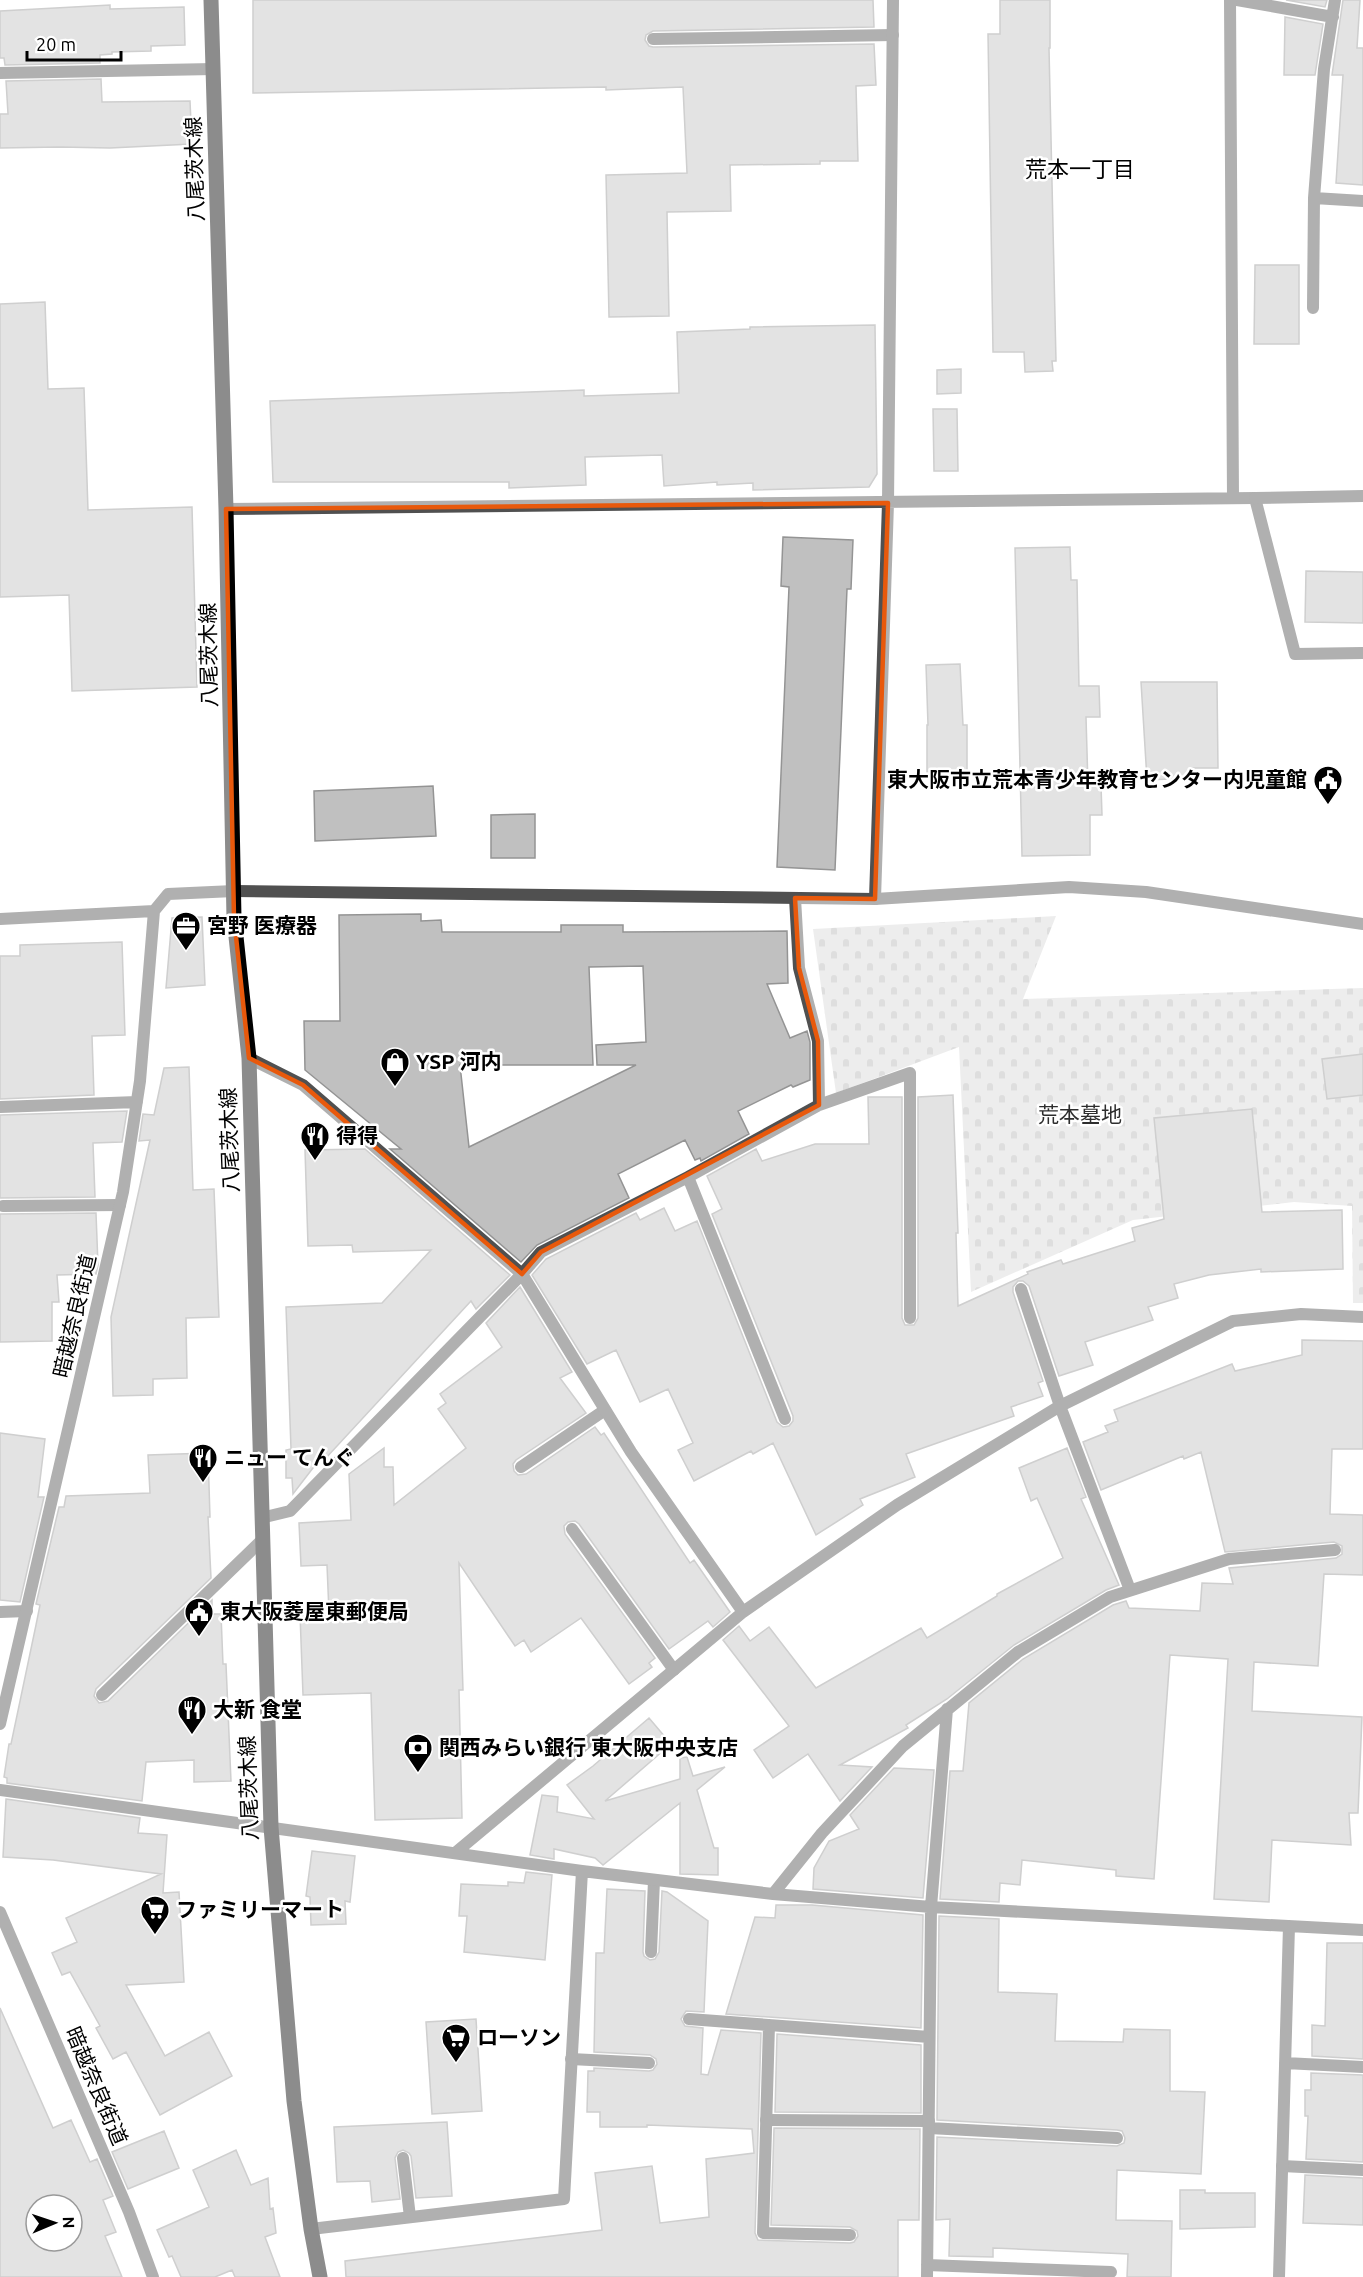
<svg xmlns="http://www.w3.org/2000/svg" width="1363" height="2277" font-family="Ubuntu,'Noto Sans JP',sans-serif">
  <defs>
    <pattern id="cemetery-stones" width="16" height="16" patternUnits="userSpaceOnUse" patternTransform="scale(1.5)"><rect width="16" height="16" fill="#d7d7d7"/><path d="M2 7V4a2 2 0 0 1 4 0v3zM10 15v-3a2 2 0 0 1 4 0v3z" fill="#b7b7b7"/></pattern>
  </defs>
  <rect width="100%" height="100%" fill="#fff"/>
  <path fill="url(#cemetery-stones)" d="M1056,916l-33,83 340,-11v315h-10l-1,-97 -58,-4 -161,18 -162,72 -12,-245 -123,46 -23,-164z"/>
  <path fill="#c0c0c0" stroke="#949494" stroke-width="1.5" fill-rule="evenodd" d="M253,0h620l1,27 -221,4 -7,4 -1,5 4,6 4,1 221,-3 2,41 -20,1 2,75h-38v3l-90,1 1,46 -64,1 2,104 -60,1 -3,-142 81,-2 -4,-86 -77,3v-3l-353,6z
    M1000,0h50v48h-1l7,313h-4l1,10 -28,1 -1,-20h-31l-5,-318h12z
    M1286,0h41l-2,7z
    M1343,0h17l-3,48h6v137l-27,-2 7,-108h-11z
    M110,5v4l74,-2 1,38 -34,1v5l-39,1v2l-12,1v8l-95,2 -1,-7h-4v-47z
    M1285,17l38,7 -8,51h-31z
    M101,79l1,23 88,-1 2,43 -82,4 -50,-1 -60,1v-34h8l-2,-33z
    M1255,265h44v79h-45z
    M45,302l3,87 36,-1 4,122 104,-3 5,180 -125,4 -3,-96 -69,2v-293z
    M875,325l2,149 -8,13 -116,3v-7l-36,2v-3l-53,4 -2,-31 -77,2 1,28 -77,3v-6h-236l-3,-81 314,-11v6l95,-3 -2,-61 73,-3v-2z
    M961,369v24l-24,1v-24z
    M933,409h24l1,62h-24z
    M783,537l70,3 -2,49h-4l-12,281 -58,-3 12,-280 -8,-1z
    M1070,547l1,33h6l2,106h20l1,31h-14l2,68h13l1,30h-12v40l-68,1 -7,-308z
    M1306,571l57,1v51l-58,-1z
    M960,664l3,61h4v47h-40v-47h1l-2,-60z
    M1141,682h76l1,86h-26l1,10 -46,2z
    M433,786l3,50 -121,5 -1,-50z
    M535,814v44h-44v-43z
    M421,914v7l20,-1 1,12h119v-7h62v7l164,-1 1,52 -21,1 23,54 17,-7 3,11v38l-17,7 -2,-2 -53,26 11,23 -48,27 -1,-3 -5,2 -10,-20 -67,34 11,24 -92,47 -16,17 -131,-113h11l-96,-79 -1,-49h36l-1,-106zM643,966l3,76 -50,3 1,20h39l-167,82 -9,-82h133l-4,-98z
    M202,917l3,68 -39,3 6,-70z
    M122,942l3,93 -33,1 2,59 -94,4v-143h20v-11z
    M1363,1054v41l-36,4 -5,-40z
    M189,1067l4,123 21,-1 5,128 -33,1 1,60 -34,1v16l-40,1 -2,-79 39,-177 -11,1 4,-27 11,1 10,-47z
    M953,1095l5,138h-2l2,73 70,-32 -1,-2 34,-12 2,4 72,-23 -3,-13 32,-9 -10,-101 98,-9 10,103 80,-2 1,59 -82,3v-3l-52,6 -35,9 4,14 -30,9 5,13 -68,22 8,23 -34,11 -30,-90 -6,-5h-5l-5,6v5l30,89 -5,2 5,13 -32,11 3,9 -108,38 9,23 -55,22 3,6 -47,30 -43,-92 -20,11 -2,-3 -57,30 -16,-31 15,-7 -25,-54 -28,13 -24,-52 -29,14 -55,-89 14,-16 90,-46 4,7 24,-12 11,23 22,-10 80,201 6,5 6,-1 4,-5v-5l-81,-202 10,-5 -15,-33 49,-27 6,12 53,-17h54l-1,-47h34v221l3,7h9l4,-7v-221z
    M127,1111l-5,31 -29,1 2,54 -95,1v-83z
    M365,1149l145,126 -34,34 -5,-8 -145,157 -3,-3 -30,39 -1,-16h-6v-28l5,-1 -5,-142 96,-4 49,-53 -78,2 -1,-7 -44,1 -3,-96z
    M96,1213l2,52 -2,9 -39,1 2,27h-7v39l-52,1v-128z
    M520,1287l52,85 -12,6 26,35 -70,47 -3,4 1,7 4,4 8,-1 69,-47 6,8 3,-2 86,130 4,-3 36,52 -17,15 -5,-6 -39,28 -90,-125 -4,-3 -7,1 -4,4 1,8 90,124 -6,5 3,4 -23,17 -48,-66 -50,34 -7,-12 -9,6 -56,-83 4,127h-4l3,128 -87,2 -4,-127 -68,2 -3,-81 29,-1 -2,-48 -26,1 -2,-43 52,-3 -2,-46 35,-26v19h9l1,38 72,-57 -28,-39 8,-6 -6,-9 62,-47 -16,-24z
    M1302,1340l61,1v108h-31l-2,65 33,1v60l-39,-1 -6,92 -64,-4 -2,49 110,6 -4,96h-9l2,32 -79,-5 -3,62 -55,-3 14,-240 -58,-4 -16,224 -38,-3v-6l-94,-10 -2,25 -20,-2 -1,19 -59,-3 10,-128h13l6,-68 54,-44 90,-54 13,-4 3,7 71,3 2,-28 31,1 -4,-16 107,-10 6,-4v-8l-8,-4 -109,10 -24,-100 -17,7 -1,-3 -82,34 -18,-48 25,-10 -3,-6 13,-5 -4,-11 118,-46 3,7 67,-16z
    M0,1433l45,6 -7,58h6l-24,105 -20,-2z
    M1067,1448l19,49 -5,2 38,86 -13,5 -92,55 -67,54 -41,26 2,3 -68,37 32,2 -32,34 -32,-47 -35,24 -19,-28 35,-24 -66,-86 16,-14 11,15 19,-14 47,61 105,-60 6,10 70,-42v-2l66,-36 -26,-60 -6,3 -12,-33z
    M208,1453l2,64h-2l3,61 -115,111 -2,7 5,7 9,-2 104,-101v14h9l2,50h3l5,117 -37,1v-22l-48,2 -4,39 -135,-18v-5l-3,-1 5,-33h2l25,-119 4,-20 -4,-1 23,-97h5l2,-11 84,-3 -2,-38z
    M649,1718l22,26 -66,57 75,-22v-21l7,-1 6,19 32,-9 -28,23 17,58h4v27l-38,-1v-71l-77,62 -8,-7 -41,-9v10l-24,-4 12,-60 16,2 -1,15 37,7 -27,-34 26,-19z
    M894,1768l40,2 -11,128 -110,-9 1,-21 15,-27 30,-12 -9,-14z
    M6,1799l134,19 -2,15 29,2 -4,58 16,-1 5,90 -58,3 39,71 44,-24 23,44 -72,39 -34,-63 -13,7 -17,-31 4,-2 -30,-54 -8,3 -10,-22 25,-11 -11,-24 95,-44 -108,-14 -50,-3z
    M312,1851l43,5 -5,46 -5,-1 1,23 -35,1 -1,-28 -4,-1z
    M526,1872l26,3 -7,85 -81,-8 3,-36h-8l2,-32 47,2v-4l16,1z
    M607,1889l38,2 -2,61 1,4 6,4 5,-1 4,-7 3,-61 5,1 41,29 -4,91 -18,-1 -5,8 4,7 18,2 -2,46 7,1 13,-45 40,3 -6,200 3,7 92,3 4,-1 4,-6 -1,-5 -7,-4 -79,-2 3,-97 146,1 -1,91h-21v57h-552l-1,-16 257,-31 -7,-57 57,-7 8,57 49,-6 -3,-58 48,-6 -2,-24 -105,-4v2h-47v-15h-13l1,-41h6v-3l55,3 4,-1 4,-6 -1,-5 -6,-4 -56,-3 2,-99h8z
    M776,1905h36l111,10 -2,113 -195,-14 29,-97 20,1z
    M939,1916l60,3 -1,73 59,2 -2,47 68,1 1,-13 46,1v61l35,1 -4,82 -84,-4 -1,50 56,1 -1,56h-44l1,-23 -135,-6v9l-44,-1 1,-37 -14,1 1,-83 180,9 7,-3 1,-5 -3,-7 -5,-1 -180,-10z
    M1327,1943h36v116l-51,-3v-31l13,1z
    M0,2008l53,120 18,-8 19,42 7,-3 16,37 -10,4 13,32 -11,4 17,41h-122zM36,2205h36v36h-36z
    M476,2019l6,92 -50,3 -6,-92z
    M777,2034l144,11v68l-146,-1z
    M1311,2073l52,2v87l-57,-3 2,-43h-3v-26h6z
    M447,2122l5,74 -36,2 -5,-42 -2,-3 -6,-3 -5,2 -3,6 5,41 -28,3 -2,-21 -33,1 -3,-55z
    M164,2131l15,37 -51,21 -16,-37z
    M236,2150l15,35 17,-7 2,31 3,-1 3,25 -11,4 15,40h-45l-3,-7 -17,7h-34l-9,-21 -3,1 -12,-27 52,-23 -16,-37z
    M1305,2175l58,3v47l-60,-2z
    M1180,2190h25v3h50v34l-75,2z"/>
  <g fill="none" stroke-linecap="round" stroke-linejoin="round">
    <path stroke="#505050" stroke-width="12" d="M1237,0l96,17
      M653,39l240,-4
      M1314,198l49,3
      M1313,308l1,-110 10,-129 11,-69
      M1255,498l40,156 68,-1
      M3,1206l117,-1
      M1021,1289l39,117
      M521,1467l84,-57
      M572,1529l102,141
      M0,1612l27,-1
      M102,1695l160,-155
      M651,1952l3,-72
      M571,2059l78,4
      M766,2120l163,1
      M929,2128l188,10
      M403,2158l7,59
      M1282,2166l81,4"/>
    <path stroke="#505050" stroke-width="12" d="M1230,0l3,498
      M0,73l214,-4
      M226,509l1029,-11
      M875,899l13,-396 5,-503
      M0,919l154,-8 14,-17 66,-3
      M249,1058l54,27 219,189 109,178 112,160
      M819,1105l91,-32v245
      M0,1107l137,-5
      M688,1177l97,242
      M1060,1406l70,184
      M261,1518l29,-7 232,-237 19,-22 147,-75 131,-72 -1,-64 -19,-73 -4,-70
      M0,1724l123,-532 17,-111 14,-170
      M0,1790l582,81 191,23 158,13 432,23
      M455,1853l288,-241 154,-107 163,-99 173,-85 68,-7 62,3
      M773,1894l49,-61 81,-87 115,-94 92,-55 119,-38 106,-9
      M0,1912l129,300 24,65
      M689,2019l240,18
      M769,2025l-6,208 87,2
      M1285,2063l78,4
      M311,2229l253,-30 18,-328
      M927,2265l184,7
      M927,2277l4,-370 16,-198
      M1279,2277l10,-351"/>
    <path stroke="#505050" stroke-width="12" d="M1255,498l108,-2
      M234,891l641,8 194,-12 77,5 217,32"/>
    <path stroke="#000" stroke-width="15" d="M211,0l15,509 8,409 15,140 22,769 23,274 17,128 9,48"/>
  </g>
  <path d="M0 0H1363V2277H0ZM888,503l-13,396 -80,-1 4,70 19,73 1,64 -278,147 -19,22 -219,-189 -54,-27 -15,-140 -8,-409z" fill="#fff" fill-opacity=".55" fill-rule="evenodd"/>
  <path fill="none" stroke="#e8590c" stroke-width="4.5" stroke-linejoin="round" d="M888,503l-13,396 -80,-1 4,70 19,73 1,64 -278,147 -19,22 -219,-189 -54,-27 -15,-140 -8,-409z"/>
  <defs>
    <g id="civic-pin" transform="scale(1.5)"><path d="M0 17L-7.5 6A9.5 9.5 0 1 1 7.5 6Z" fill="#000" stroke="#fff"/><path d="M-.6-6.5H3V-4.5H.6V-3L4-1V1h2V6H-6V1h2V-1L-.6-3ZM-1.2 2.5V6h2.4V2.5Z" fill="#fff"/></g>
    <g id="office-pin" transform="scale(1.5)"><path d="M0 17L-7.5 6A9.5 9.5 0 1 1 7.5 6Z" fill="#000" stroke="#fff"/><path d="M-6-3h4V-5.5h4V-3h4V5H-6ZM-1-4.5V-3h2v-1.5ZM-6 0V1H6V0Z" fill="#fff"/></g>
    <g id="shop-pin" transform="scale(1.5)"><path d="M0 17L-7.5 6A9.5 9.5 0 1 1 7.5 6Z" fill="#000" stroke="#fff"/><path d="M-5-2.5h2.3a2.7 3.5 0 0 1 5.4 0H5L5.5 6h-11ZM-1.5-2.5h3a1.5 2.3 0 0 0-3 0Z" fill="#fff"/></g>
    <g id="restaurant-pin" transform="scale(1.5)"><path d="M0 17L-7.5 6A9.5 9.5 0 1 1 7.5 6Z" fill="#000" stroke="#fff"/><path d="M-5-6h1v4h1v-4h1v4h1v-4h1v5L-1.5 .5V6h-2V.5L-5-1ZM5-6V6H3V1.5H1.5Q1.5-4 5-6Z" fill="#fff"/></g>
    <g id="bank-pin" transform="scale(1.5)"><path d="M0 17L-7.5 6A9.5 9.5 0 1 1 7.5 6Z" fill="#000" stroke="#fff"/><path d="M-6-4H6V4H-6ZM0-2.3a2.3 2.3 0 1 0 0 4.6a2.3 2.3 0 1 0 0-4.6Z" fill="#fff"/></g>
    <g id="supermarket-pin" transform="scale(1.5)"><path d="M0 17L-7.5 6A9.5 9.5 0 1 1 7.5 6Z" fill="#000" stroke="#fff"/><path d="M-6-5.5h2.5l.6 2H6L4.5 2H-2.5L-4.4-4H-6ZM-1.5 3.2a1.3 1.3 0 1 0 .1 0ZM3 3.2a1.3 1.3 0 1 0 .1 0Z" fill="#fff"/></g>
  </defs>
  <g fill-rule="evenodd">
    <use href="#civic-pin" x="1328" y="780"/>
    <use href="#office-pin" x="186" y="926"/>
    <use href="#shop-pin" x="395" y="1062"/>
    <use href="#restaurant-pin" x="315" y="1136"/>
    <use href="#restaurant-pin" x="203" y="1458"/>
    <use href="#civic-pin" x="199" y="1612"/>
    <use href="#restaurant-pin" x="192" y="1710"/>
    <use href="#bank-pin" x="418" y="1748"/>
    <use href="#supermarket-pin" x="155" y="1910"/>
    <use href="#supermarket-pin" x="456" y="2038"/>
  </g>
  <g text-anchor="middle" stroke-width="5" stroke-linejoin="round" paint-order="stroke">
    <g font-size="21" fill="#000" stroke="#fff">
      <text transform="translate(195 169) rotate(-92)" y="7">八尾茨木線</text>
      <text transform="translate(209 655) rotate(-91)" y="7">八尾茨木線</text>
      <text transform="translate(230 1140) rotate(-92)" y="7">八尾茨木線</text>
      <text transform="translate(75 1316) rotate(-77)" y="7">暗越奈良街道</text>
      <text transform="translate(249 1788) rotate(-92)" y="7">八尾茨木線</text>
      <text transform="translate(96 2086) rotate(67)" y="7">暗越奈良街道</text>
    </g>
    <g font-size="21" font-weight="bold" fill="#000" stroke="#fff" text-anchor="start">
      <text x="1307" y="787" text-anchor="end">東大阪市立荒本青少年教育センター内児童館</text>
      <text x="207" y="933">宮野 医療器</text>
      <text x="416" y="1069">YSP 河内</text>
      <text x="336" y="1143">得得</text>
      <text x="224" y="1465">ニュー てんぐ</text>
      <text x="220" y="1619">東大阪菱屋東郵便局</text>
      <text x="213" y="1717">大新 食堂</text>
      <text x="439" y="1755">関西みらい銀行 東大阪中央支店</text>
      <text x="176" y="1917">ファミリーマート</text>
      <text x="477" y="2045">ローソン</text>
    </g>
    <g font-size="21" fill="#2e2e2e" stroke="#fff">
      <text x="1080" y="1122">荒本墓地</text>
    </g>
    <g font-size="22" fill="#000" stroke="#fff">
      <text x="1080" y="177">荒本一丁目</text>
    </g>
  </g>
  <g transform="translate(54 2223) rotate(88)"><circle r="28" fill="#ffffff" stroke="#999999" stroke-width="1.5"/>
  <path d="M0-4.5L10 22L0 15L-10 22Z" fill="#000000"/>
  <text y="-9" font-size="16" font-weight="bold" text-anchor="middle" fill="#000000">N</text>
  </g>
  <path d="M27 51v9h94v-9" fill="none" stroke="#000000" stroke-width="3"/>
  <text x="36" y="51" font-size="18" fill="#000000" stroke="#ffffff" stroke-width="4.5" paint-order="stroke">20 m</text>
</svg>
